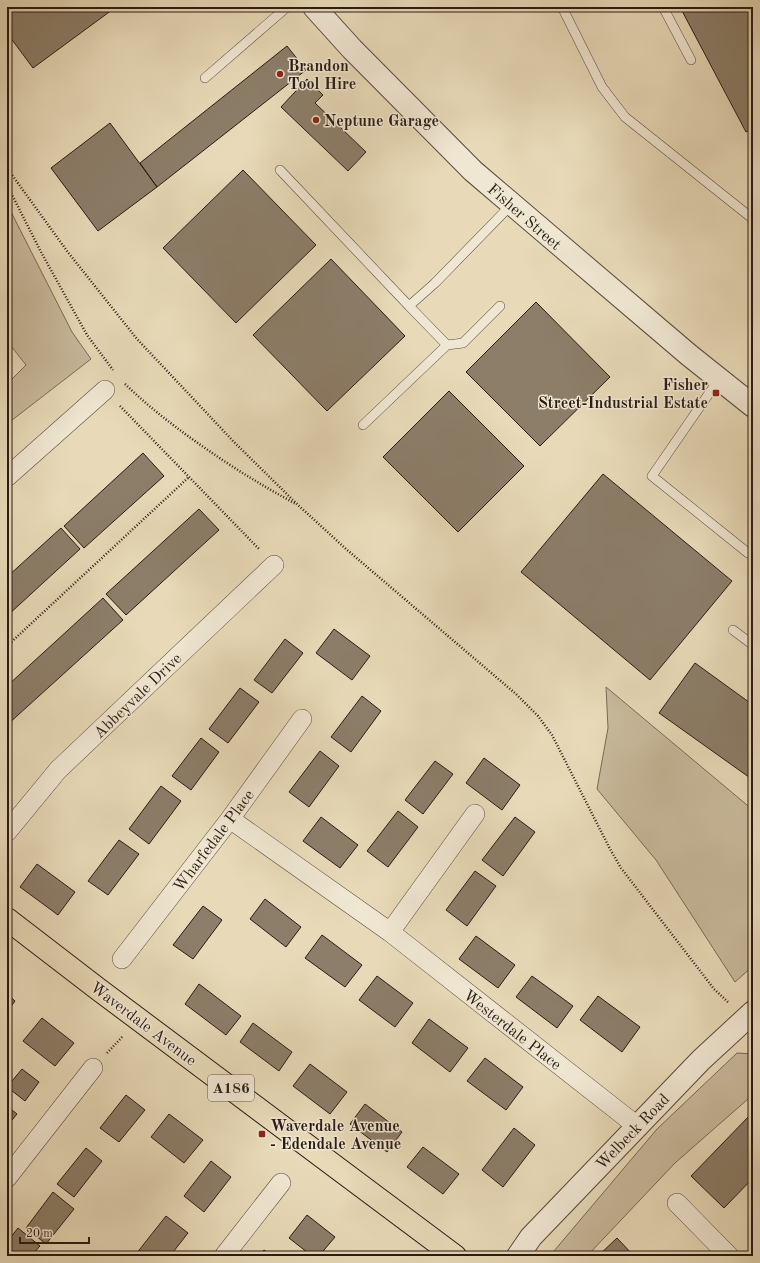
<svg xmlns="http://www.w3.org/2000/svg" width="760" height="1263" font-family="'Old Standard TT',serif">
  <rect width="100%" height="100%" fill="#e8dab9"/>
  <filter id="stains"><feTurbulence type="fractalNoise" baseFrequency=".005" numOctaves="4"/><feColorMatrix values="0 0 0 0 .2 0 0 0 0 .09 0 0 0 0 .02 0 0 0 .5 -.17"/></filter>
  <radialGradient id="worn" r=".72"><stop offset=".6" stop-color="#630" stop-opacity="0"/><stop offset="1" stop-color="#630" stop-opacity=".3"/></radialGradient>
  <path fill="#c8ba9d" stroke="#786a58" d="M7,204l65,128 19,27 -84,65v-40l19,-19 -19,-24z
    M606,687l147,123v156l-18,16 -79,-122 -59,-71 11,-61z
    M737,1053l16,1v42l-5,3 -73,64 -88,93h-30l-3,-5 103,-122z"/>
  <path fill="#8c7e69" stroke="#291b13" d="M7,7h109l-83,61 -26,-35z
    M680,7h73v121l-7,4z
    M287,46l19,24 -149,117 -17,-24z
    M307,79l16,16 -8,8 51,49 -18,19 -67,-64z
    M110,123l47,64 -59,44 -47,-63z
    M243,170l73,75 -80,78 -73,-75z
    M331,259l74,77 -78,75 -74,-76z
    M536,302l74,75 -70,69 -74,-74z
    M449,391l75,75 -66,66 -75,-75z
    M143,453l21,23 -80,72 -20,-22z
    M603,474l129,107 -82,99 -129,-108z
    M199,509l20,21 -93,85 -20,-21z
    M61,528l19,21 -73,67v-39z
    M103,598l20,22 -116,105v-39z
    M334,629l36,27 -18,24 -36,-27z
    M285,639l18,14 -31,40 -18,-13z
    M695,663l58,42v75l-94,-67z
    M240,688l19,14 -31,41 -19,-14z
    M362,696l19,15 -30,41 -20,-15z
    M201,738l18,14 -28,38 -19,-14z
    M320,751l19,15 -30,41 -20,-15z
    M484,758l36,27 -18,25 -36,-27z
    M435,761l18,13 -30,40 -18,-14z
    M161,786l20,15 -32,43 -20,-15z
    M398,811l20,16 -30,40 -21,-16z
    M321,817l37,28 -18,23 -37,-27z
    M515,817l20,15 -32,44 -21,-16z
    M119,840l20,14 -31,41 -20,-14z
    M37,864l38,28 -17,23 -38,-28z
    M475,871l21,15 -29,40 -21,-16z
    M265,899l36,28 -15,20 -36,-28z
    M203,906l19,14 -29,39 -20,-14z
    M322,935l40,30 -17,22 -40,-29z
    M476,936l39,29 -17,23 -39,-29z
    M377,976l36,27 -18,24 -36,-27z
    M532,976l41,30 -16,22 -41,-31z
    M199,984l42,32 -15,19 -41,-31z
    M7,994l8,7 -8,11z
    M598,996l42,31 -18,25 -42,-32z
    M42,1018l32,25 -19,23 -32,-25z
    M429,1019l39,29 -18,24 -38,-29z
    M253,1023l39,29 -13,19 -39,-29z
    M485,1058l38,29 -17,23 -39,-29z
    M310,1064l37,28 -17,22 -37,-28z
    M22,1069l17,13 -14,19 -18,-14z
    M126,1095l19,15 -26,32 -19,-14z
    M365,1104l37,28 -15,20 -37,-28z
    M7,1106l10,8 -10,12z
    M753,1112v66l-29,30 -33,-32z
    M169,1114l34,26 -19,23 -33,-26z
    M514,1128l21,17 -32,42 -21,-17z
    M423,1147l36,27 -16,20 -36,-27z
    M86,1148l16,13 -28,36 -17,-13z
    M211,1161l20,16 -27,35 -20,-16z
    M53,1192l21,17 -28,35 -20,-16z
    M307,1215l28,22 -16,19h-7l-23,-18z
    M166,1216l22,17 -18,23h-31l-3,-2z
    M18,1228l22,18 -9,10h-24v-14z
    M617,1238l17,18h-36z
    M264,1250l8,6h-13z"/>
  <g fill="none" stroke-linecap="round" stroke-linejoin="round">
    <g stroke="#594b3c" stroke-width="10">
      <path id="service" d="M562,7l40,80 23,30 128,102
        M663,7l28,53
        M205,78l82,-71
        M280,170l129,136
        M500,306l-37,37 -16,2 -38,-39 26,-23 77,-79
        M719,379l-67,97 96,77
        M363,425l84,-80
        M733,630l20,15"/>
    </g>
    <g stroke="#594b3c" stroke-width="20">
      <path id="minor" d="M7,477l98,-87
        M230,819l160,113 247,194
        M7,832l51,-62 216,-205
        M390,932l85,-118
        M122,959l108,-140 72,-100
        M7,1178l86,-110
        M677,1203l52,53
        M224,1256l57,-73"/>
    </g>
    <g stroke="#594b3c" stroke-width="24">
      <path id="tertiary" d="M314,7l38,42 121,122 216,184 64,51
        M518,1256l13,-19 170,-177 52,-48"/>
    </g>
    <g stroke="#291b13" stroke-width="24">
      <path id="primary" d="M7,919l91,70 357,267"/>
    </g>
    <path stroke="#291b13" stroke-width="2.5" stroke-dasharray="1 2" stroke-linecap="butt" d="M7,168l60,83 70,88 97,103 64,63 48,44 170,145 22,22 14,19 58,114 11,19 93,121 15,14
      M7,185l34,67 46,83 26,35
      M125,384c31,30 66,55 102,79 23,15 45,28 69,41
      M120,406l140,144
      M7,646l182,-169
      M107,1053l16,-17"/>
    <use href="#service" stroke="#f0e7d2" stroke-width="9"/>
    <use href="#minor" stroke="#f0e7d2" stroke-width="19"/>
    <use href="#tertiary" stroke="#f0e7d2" stroke-width="22"/>
    <use href="#primary" stroke="#e8dab9" stroke-width="22"/>
  </g>
  <g fill="#8f2418" stroke="#f0e7d2" stroke-width="1.5">
    <circle cx="280" cy="74" r="4"/>
    <circle cx="316" cy="120" r="4"/>
    <rect x="712" y="389" width="8" height="8" rx="2"/>
    <rect x="258" y="1130" width="8" height="8" rx="2"/>
  </g>
  <g text-anchor="middle" stroke-width="3" stroke-linejoin="round" paint-order="stroke">
    <rect fill="#f0e7d2" stroke="#65584c" stroke-width="1" x="208" y="1075" width="46" height="26" rx="3"/>
    <g font-size="15" font-weight="bold" fill="#291b13">
      <text x="231" y="1093">A186</text>
    </g>
    <g font-size="16" font-weight="bold" fill="#291b13" stroke="#f0e7d2" text-anchor="start">
      <text x="288" y="71">Brandon<tspan x="288" dy="18">Tool Hire</tspan></text>
      <text x="324" y="126">Neptune Garage</text>
      <text x="708" y="390" text-anchor="end">Fisher<tspan x="708" dy="18">Street-Industrial Estate</tspan></text>
      <text x="270" y="1131">Waverdale Avenue<tspan x="270" dy="18">- Edendale Avenue</tspan></text>
    </g>
    <g font-size="16" fill="#291b13" stroke="#f0e7d2">
      <text transform="translate(525 216) rotate(41)" y="6">Fisher Street</text>
      <text transform="translate(137 695) rotate(-44)" y="6">Abbeyvale Drive</text>
      <text transform="translate(213 840) rotate(-53)" y="6">Wharfedale Place</text>
      <text transform="translate(144 1023) rotate(37)" y="6">Waverdale Avenue</text>
      <text transform="translate(513 1029) rotate(38)" y="6">Westerdale Place</text>
      <text transform="translate(632 1131) rotate(-46)" y="6">Welbeck Road</text>
    </g>
  </g>
  <rect width="760" height="1263" fill="none" stroke="#e8dab9" stroke-width="24"/>
  <rect x="8" y="8" width="744" height="1247" fill="none" stroke="#291b13" stroke-width="2"/>
  <rect x="12" y="12" width="736" height="1239" fill="none" stroke="#291b13"/>
  <path d="M20 1237v6h69v-6" fill="none" stroke="#291b13" stroke-width="2"/>
  <text x="26" y="1237" font-size="12" fill="#291b13" stroke="#f0e7d2" stroke-width="3" paint-order="stroke">20 m</text>
  <rect width="100%" height="100%" filter="url(#stains)"/>
  <rect width="100%" height="100%" fill="url(#worn)"/>
</svg>
